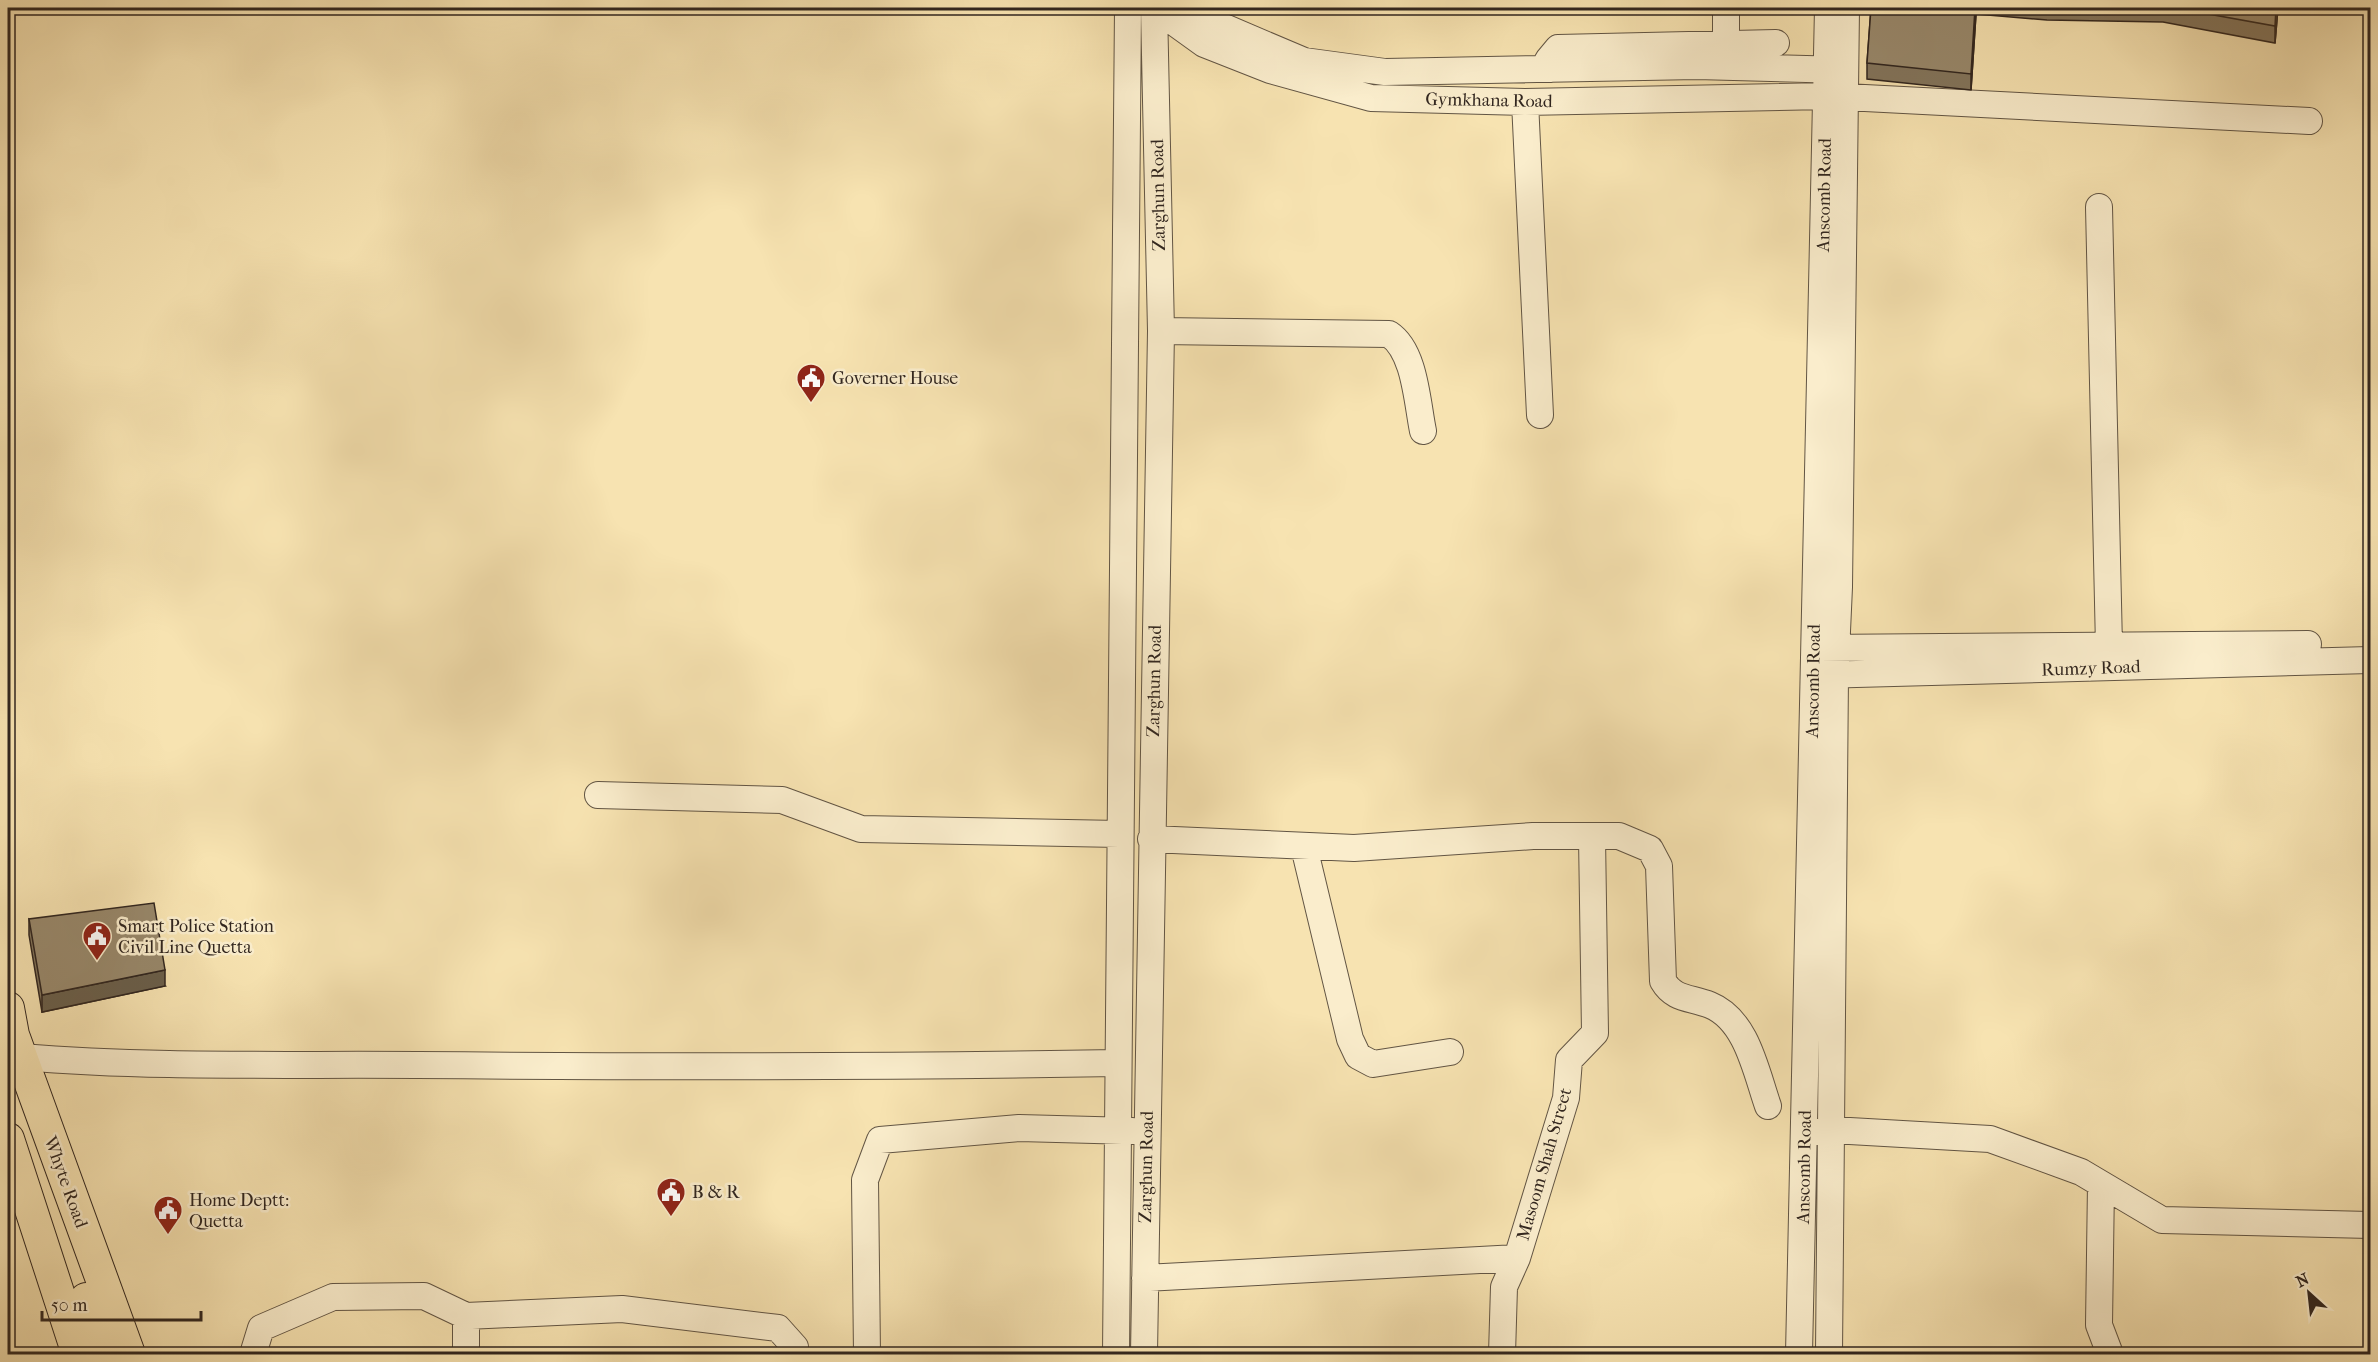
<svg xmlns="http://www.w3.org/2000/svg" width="2378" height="1362" font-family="'IM FELL French Canon',serif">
  <rect width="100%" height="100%" fill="#f7e3b1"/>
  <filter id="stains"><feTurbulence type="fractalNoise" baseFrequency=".00333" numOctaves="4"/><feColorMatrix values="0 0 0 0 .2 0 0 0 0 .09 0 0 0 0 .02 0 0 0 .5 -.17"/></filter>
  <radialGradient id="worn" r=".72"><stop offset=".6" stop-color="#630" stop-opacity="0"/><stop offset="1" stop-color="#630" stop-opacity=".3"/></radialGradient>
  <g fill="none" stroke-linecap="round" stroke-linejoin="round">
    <g stroke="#625544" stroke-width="28">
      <path id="minor" d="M1154,8l50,36 66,26 101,28 154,4 301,-6 483,25
        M1191,8l12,10 101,43 81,11 312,-6 147,4
        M1726,8v35
        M1550,69l-2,-9 10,-12 218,-5
        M1525,102l15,313
        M2099,207l10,439
        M1161,331l228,3c26,17 28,68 34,97
        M1820,648l488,-4
        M1819,675l551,-15
        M598,795l184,5 79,29 258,5
        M1151,839l203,9 179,-12h86l31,13 9,17 4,115c11,19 27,16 47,24 37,15 46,67 58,101
        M1304,847l46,192 8,17 15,8 77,-12
        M21,1057c131,11 264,7 396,8 233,2 467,2 700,-2
        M1817,1132l15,-2 158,9 91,33 81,48 208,5
        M2101,1184l-2,141 11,29
        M1145,1278l372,-20
        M253,1354l8,-26 72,-31 91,-1 42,20 156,-7 156,19 17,19v7
        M466,1354v-38
        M867,1354l-2,-174 15,-40 139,-12 113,3
        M1116,1354l12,-1346
        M1144,1354l17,-1023 -7,-323
        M1502,1354l2,-67 13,-29 49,-160 3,-38 26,-27 -3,-196
        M1799,1354l29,-1346
        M1829,1354l6,-679 4,-88 7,-579"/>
    </g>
    <g stroke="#31261f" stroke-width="34">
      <path id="major" d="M8,1008l5,27 116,319
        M8,1139l70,215
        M86,1299l19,55"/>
    </g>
    <use href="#minor" stroke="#faedcc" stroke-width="26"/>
    <use href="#major" stroke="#f7e3b1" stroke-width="32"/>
  </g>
  <path fill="#83755c" stroke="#31261f" stroke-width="1.5" d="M1871,8h407l-3,35 -112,-21 -116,-2 -71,-6 -5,76 -104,-11v-16z
    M29,919l136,67 -123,26 -13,-77z"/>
  <path fill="#6a5f4b" stroke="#31261f" stroke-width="1.5" d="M1975,8l1,6 -5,76v-16z
    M2276,8h2l-3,35v-17z
    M165,970v16l-123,26v-17z"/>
  <path fill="#98886b" stroke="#31261f" stroke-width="1.5" d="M1871,8h104l-4,66 -104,-11z
    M2175,8h101l-1,18z
    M154,903l11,67 -123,25 -13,-76z"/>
  <defs>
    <g id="civic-pin" transform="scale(1.5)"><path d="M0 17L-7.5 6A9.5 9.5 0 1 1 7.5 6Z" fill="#8f2418" stroke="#faedcc"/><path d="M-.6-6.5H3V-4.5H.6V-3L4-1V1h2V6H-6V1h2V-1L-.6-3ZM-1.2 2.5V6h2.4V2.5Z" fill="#fff"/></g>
  </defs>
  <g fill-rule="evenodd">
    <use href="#civic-pin" x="811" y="378"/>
    <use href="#civic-pin" x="97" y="936"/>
    <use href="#civic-pin" x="671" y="1192"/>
    <use href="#civic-pin" x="168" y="1210"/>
  </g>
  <g text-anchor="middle" stroke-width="5" stroke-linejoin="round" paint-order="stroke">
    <g font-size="18" fill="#31261f" stroke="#faedcc">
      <text transform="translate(1489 100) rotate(1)" y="6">Gymkhana Road</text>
      <text transform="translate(1158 195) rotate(-91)" y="6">Zarghun Road</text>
      <text transform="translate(1824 195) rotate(-89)" y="6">Anscomb Road</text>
      <text transform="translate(2091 668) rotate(-2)" y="6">Rumzy Road</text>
      <text transform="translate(1154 681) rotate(-89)" y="6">Zarghun Road</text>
      <text transform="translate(1813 681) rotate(-89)" y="6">Anscomb Road</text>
      <text transform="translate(1544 1164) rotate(-74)" y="6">Masoom Shah Street</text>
      <text transform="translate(1146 1167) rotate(-89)" y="6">Zarghun Road</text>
      <text transform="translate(1804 1167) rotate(-89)" y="6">Anscomb Road</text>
      <text transform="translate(66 1182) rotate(70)" y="6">Whyte Road</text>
    </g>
    <g font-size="18" fill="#31261f" stroke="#faedcc" text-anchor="start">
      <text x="832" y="384">Governer House</text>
      <text x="118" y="932">Smart Police Station<tspan x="118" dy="21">Civil Line Quetta</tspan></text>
      <text x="692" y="1198">B &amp; R</text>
      <text x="189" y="1206">Home Deptt:<tspan x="189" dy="21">Quetta</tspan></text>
    </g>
  </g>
  <rect width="2378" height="1362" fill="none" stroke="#f7e3b1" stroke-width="30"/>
  <rect x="9" y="9" width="2360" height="1344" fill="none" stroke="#31261f" stroke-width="3"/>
  <rect x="15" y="15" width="2348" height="1332" fill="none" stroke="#31261f" stroke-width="1.5"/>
  <g transform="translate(2309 1293) rotate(333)" stroke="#faedcc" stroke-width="4.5" paint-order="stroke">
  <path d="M0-4.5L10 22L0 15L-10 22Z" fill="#31261f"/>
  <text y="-9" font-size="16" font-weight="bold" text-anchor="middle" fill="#31261f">N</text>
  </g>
  <path d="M42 1311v9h159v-9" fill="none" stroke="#31261f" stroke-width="3"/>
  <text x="51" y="1311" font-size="18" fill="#31261f" stroke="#faedcc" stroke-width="4.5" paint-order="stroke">50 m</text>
  <rect width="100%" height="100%" filter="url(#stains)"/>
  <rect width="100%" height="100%" fill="url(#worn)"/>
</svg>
